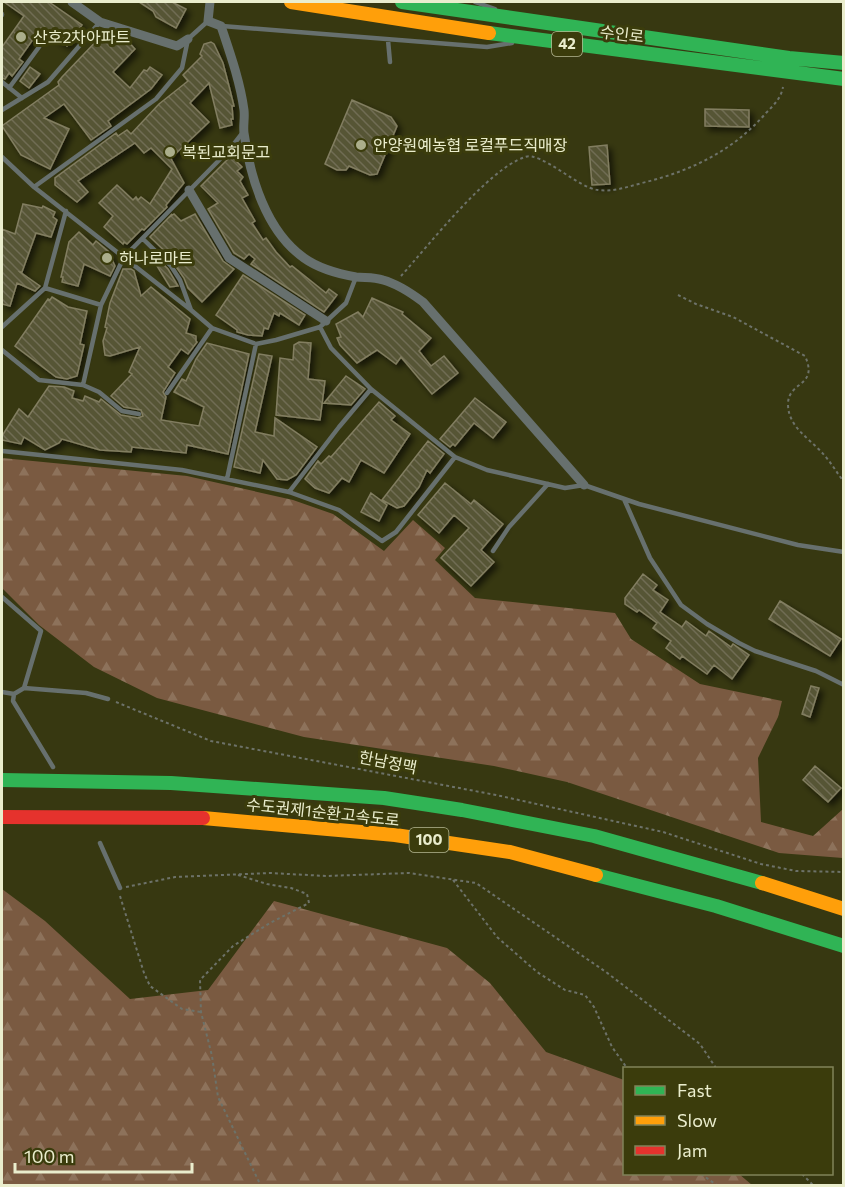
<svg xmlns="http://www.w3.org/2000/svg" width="845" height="1187" font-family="Commissioner,'Noto Sans KR',sans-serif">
  <defs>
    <pattern id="forest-firs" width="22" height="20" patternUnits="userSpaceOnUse" patternTransform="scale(1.5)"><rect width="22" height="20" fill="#7a5a41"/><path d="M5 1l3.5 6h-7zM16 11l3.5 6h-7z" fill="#8d725b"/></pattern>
    <pattern id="building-back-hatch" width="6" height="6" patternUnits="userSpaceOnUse" patternTransform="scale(1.5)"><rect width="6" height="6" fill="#575436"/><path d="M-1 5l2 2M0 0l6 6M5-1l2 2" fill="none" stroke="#6f6d52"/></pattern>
    <filter id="shadow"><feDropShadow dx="4" dy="4" stdDeviation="3" flood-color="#0009"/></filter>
  </defs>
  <rect width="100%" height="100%" fill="#373811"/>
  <path fill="url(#forest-firs)" d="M2,458l185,18 106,24 40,14 51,37 29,-31 32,28 -10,12 40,38 140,15 16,26 69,45 82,17 -4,16 -20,41 3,64 52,14 30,-27v49l-64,-5 -212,-71 -73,-16 -190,-29 -147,-39 -63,-31 -55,-42 -37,-37z
    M2,889l43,32 85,78 78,-9 66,-89 173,47 43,35 56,69 78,28v94h115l13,11h-750z"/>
  <path fill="url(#building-back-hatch)" stroke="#827e61" stroke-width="1.5" filter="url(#shadow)" d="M4,2h45l33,23 -15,21 -26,-18 -22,31 4,3 -11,14 -3,-3 -4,6 -3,-1v-31l22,-31z
    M139,2h33l14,7 -10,19 -20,-11 -3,-6z
    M104,33l6,6 5,-5 8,2 12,13 -22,23 17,16 14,-18 3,1 3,-4 12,8 -11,14 -43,32 3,5 -20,14 -27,-36 -20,14 25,11 -19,40 -29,-14 -19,-29 57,-41 -1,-3 4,-5z
    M211,42l3,2 9,19 6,23 5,20h-2l1,13h-2l1,6 -12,3 -11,-45 -19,20 19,19 -37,35 -4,-4 16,30 -18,22 1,2 -23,23 -2,-1 -15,15 -3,-2 -1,2 -19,-17 9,-11 -14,-13 18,-18 16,15 3,-3 2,3 3,-3 9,7 22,-35 -21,-21 -7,5 -9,-10 -57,38 10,11 -11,10 -22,-17v-7l61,-45 2,3 9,-6 4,4 28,-30 29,-23 -5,-6 19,-19 -2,-2 4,-10z
    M30,67l10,7 -11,14 -9,-7z
    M352,100l39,17 6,9 -20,48 -7,1 -21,-9 -3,4h-9l-12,-6z
    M705,109l44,1v17l-44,-1z
    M607,145l3,39 -18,1 -3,-38z
    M231,156l11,11 -5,4 6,6 -3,4 8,14 -6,3 13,23 -3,2 11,17 3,-2 10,14 14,15 2,-1 34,27 3,-4 8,6 -13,17 -73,-48 4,-5 -6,-5 -5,5 -10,-6 -26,-44 10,-6 -17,-17z
    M23,204l19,4 1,-2 12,6 -2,5 4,3 -6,17 -15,-4 -14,39h-2l20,14 -5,5 -18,-8 -7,23 -8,-2v-75l13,5z
    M172,214l-1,2 3,-2 7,7 14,-7 28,47 11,8 -32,33 -14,-14 -4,-10 -14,-20 1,-1 -21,-20z
    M79,232l14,13 3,-4 12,10 7,15 -5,10 -26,-12 -6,22 -16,-4 1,-5h-2l8,-35z
    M162,263l6,6 10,17 -8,1 -13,-21z
    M123,269h8l3,2 7,25 10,-9 39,32 -4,14 10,3v5l1,1 -9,12 -7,-5 -13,18 7,6 -12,19 3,5 -5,23 38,6 5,-19 -30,-15 8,-13 4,2 10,-22 11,-16 42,11 -21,100 -41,-9 -1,8 -54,-6 -1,5 -31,-2 -38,-11 -3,4 -14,7 -21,-13 -3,7 -19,-4v-4l17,-27 9,8 21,-31 15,1 10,4 -2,7 11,3 2,-5 14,6 2,-3 20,16 17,3 5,-2 -2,-6 -17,-3 -13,-11 21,-22 -3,-2 11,-25 -30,9 -5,-1 -2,-14 4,-13 -2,-1 5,-24z
    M243,275l62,40 -6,10 -19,-12 -1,3 -5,-3 -6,16 -4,-1 -2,8 -14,-1 -11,-3v-2l-21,-15z
    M52,297l16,10 19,4 -7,33 4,1 -7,31 -10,3 -11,-2 -41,-31 33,-47 2,1z
    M372,298l31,14 -1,2 29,24 -12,13 12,15 13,-10 14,17 -26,21 -31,-37 -5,7 -19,-14 -20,13 -17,-18 -3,-7 4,-1 -5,-13 22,-12 5,5z
    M299,342l12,1 -3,36 17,2 -5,39 -44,-5 4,-57 13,2 1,-15z
    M259,354l13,2 -17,76 19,4 1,-18 42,29 -21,28 -9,5 -10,-1 -14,-19 -3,13 -26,-6z
    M346,376l19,13 -14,16 -27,-2z
    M475,398l31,24 -13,16 -19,-15 -19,23 -2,-2 -3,3 -10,-8z
    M379,402l16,14 -4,4 19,14 -26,39 -23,-13 -12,22 -7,-4 -13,15 -14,-5 -10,-9 13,-18 3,3 8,-8 2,1z
    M428,441l16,13 -14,19 -3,-3 -8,17 -15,19 -7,2 -15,-8z
    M445,483l26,21 3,-4 29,24 -22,26 13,12 -23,24 -30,-28 28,-30 -15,-13 -15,18 -21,-18z
    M371,493l16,12 -8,16 -18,-9z
    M643,574l14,11 -4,5 15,10 -8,12 22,15 4,-6 20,15 3,-5 22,16 2,-3 16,11 -17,24 -18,-14 -7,9 -25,-18 -2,3 -14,-11 5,-7 -18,-13 4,-5 -18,-13 -2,2 -12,-8v-6z
    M780,601l61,38 -11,17 -61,-37z
    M811,686l8,2 -9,29 -8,-3z
    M815,766l26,22 -13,14 -25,-22z"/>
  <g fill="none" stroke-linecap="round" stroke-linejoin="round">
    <path stroke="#6d7269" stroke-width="2" stroke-dasharray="3 3" stroke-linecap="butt" d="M401,276c28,-31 87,-107 124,-119 16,-6 53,31 73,33 15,2 29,-3 44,-7 49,-12 91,-32 124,-70 8,-8 15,-15 17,-26
      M678,295l18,9 37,13 72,39c14,31 -17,25 -17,48 0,24 23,35 37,52 7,8 12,17 19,26
      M116,702l95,39 285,54 167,37 98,32 35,7 48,1
      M238,875l29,9 24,4 16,6 2,9 -39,20 -37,23 -33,34 1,32 11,44 6,41 43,89
      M453,880l44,57 40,35 28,18 20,5 9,12 18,40 15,21
      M126,887l49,-10 95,-4 56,3 83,-3 67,10 130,89 94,72 16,24
      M120,896l24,77 6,13 32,23 19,3
      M701,1174l17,12
      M802,1174l12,12"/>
    <path stroke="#67706e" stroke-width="4.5" d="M475,2l20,7
      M2,15v-1
      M222,26l265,21 25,-4
      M388,40l2,22
      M2,82l20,16
      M9,88l30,-41
      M2,110l46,-28 52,-60
      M2,157l32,30 157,123
      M34,187l122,-88 26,-31 6,-29 20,-18
      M143,239l28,27 9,14 11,30 21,18 44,16 20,-4 44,-13 26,-24 10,-26
      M45,288l56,17
      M2,327l43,-39 21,-77
      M320,327l11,21 40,41 84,68 32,13 78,18 19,-3 55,19 159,41 46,7
      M2,350l37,30 44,5 18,-80 23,-48 106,-108 14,-18
      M83,385l16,7 23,19 17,3
      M167,393l45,-65
      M2,451l180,19 107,22 50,18 43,31 14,-9 59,-75
      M227,479l29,-135
      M289,492l50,-65 32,-38
      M624,499l26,59 31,47 26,19 32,19 16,8 61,20 28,14
      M493,551l16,-24 39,-43
      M2,597l39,34 -17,57
      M2,692l12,2
      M53,767l-40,-66 1,-7 10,-6 62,5 22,6
      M100,843l20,45"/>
    <path stroke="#67706e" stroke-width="9" d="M72,2l28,20 77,24 11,-7
      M210,2l-2,19 13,5c9,27 19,55 23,84 1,8 -1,15 0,23 6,44 22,98 60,125 14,10 35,16 52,19 9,1 18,0 27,3 15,4 28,13 40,22l161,183
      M189,190l40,68 97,63"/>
    <path stroke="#30b455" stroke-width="14" d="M402,2l387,56 55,5
      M489,33l355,46
      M2,780l169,3 213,15 78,12 132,26 168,47
      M596,875l120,31 128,40"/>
    <path stroke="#ff9f0a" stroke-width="14" d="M291,2l198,31
      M203,818l192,17 115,17 86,23
      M762,883l82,26"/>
    <path stroke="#e5322d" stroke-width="14" d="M2,817l201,1"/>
  </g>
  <g fill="#abae8b" stroke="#3b3c0c" stroke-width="2">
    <circle cx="21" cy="37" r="6"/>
    <circle cx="361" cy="145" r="6"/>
    <circle cx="170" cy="152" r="6"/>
    <circle cx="107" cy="258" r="6"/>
  </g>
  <g text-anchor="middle" stroke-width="6" stroke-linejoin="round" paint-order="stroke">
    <g fill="#3b3c0c" stroke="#b6b893" stroke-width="1.5">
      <rect x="552" y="32" width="30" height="24" rx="4.5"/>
      <rect x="409.5" y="828" width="39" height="24" rx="4.5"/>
    </g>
    <g font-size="15" font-weight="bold" fill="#eaedcd">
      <text x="567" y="49">42</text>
      <text x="429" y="845">100</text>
    </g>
    <g font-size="16" fill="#eaedcd" stroke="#3b3c0c">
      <text transform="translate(622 34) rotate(7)" y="6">수인로</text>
      <text transform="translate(388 762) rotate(11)" y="6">한남정맥</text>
      <text transform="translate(323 812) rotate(6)" y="6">수도권제1순환고속도로</text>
    </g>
    <g font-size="16" fill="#eaedcd" stroke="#3b3c0c" text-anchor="start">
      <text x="33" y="43">산호2차아파트</text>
      <text x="373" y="151">안양원예농협 로컬푸드직매장</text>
      <text x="182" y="158">복된교회문고</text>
      <text x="119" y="264">하나로마트</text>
    </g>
  </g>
  <rect width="845" height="1187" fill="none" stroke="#eaedcd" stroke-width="6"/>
  <rect x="623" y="1067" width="210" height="108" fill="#3b3c0c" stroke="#818359" stroke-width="1.5"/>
  <rect x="635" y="1086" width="30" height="9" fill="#30b455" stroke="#818359" stroke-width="1.5"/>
  <text x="677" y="1097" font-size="18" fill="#eaedcd">Fast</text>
  <rect x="635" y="1116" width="30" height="9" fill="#ff9f0a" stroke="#818359" stroke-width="1.5"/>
  <text x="677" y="1127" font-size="18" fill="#eaedcd">Slow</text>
  <rect x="635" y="1146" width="30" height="9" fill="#e5322d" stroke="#818359" stroke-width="1.5"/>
  <text x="677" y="1157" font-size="18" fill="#eaedcd">Jam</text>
  <path d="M15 1163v9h177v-9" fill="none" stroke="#eaedcd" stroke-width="3"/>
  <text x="24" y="1163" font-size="18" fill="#eaedcd" stroke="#3b3c0c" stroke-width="4.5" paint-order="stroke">100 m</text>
</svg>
